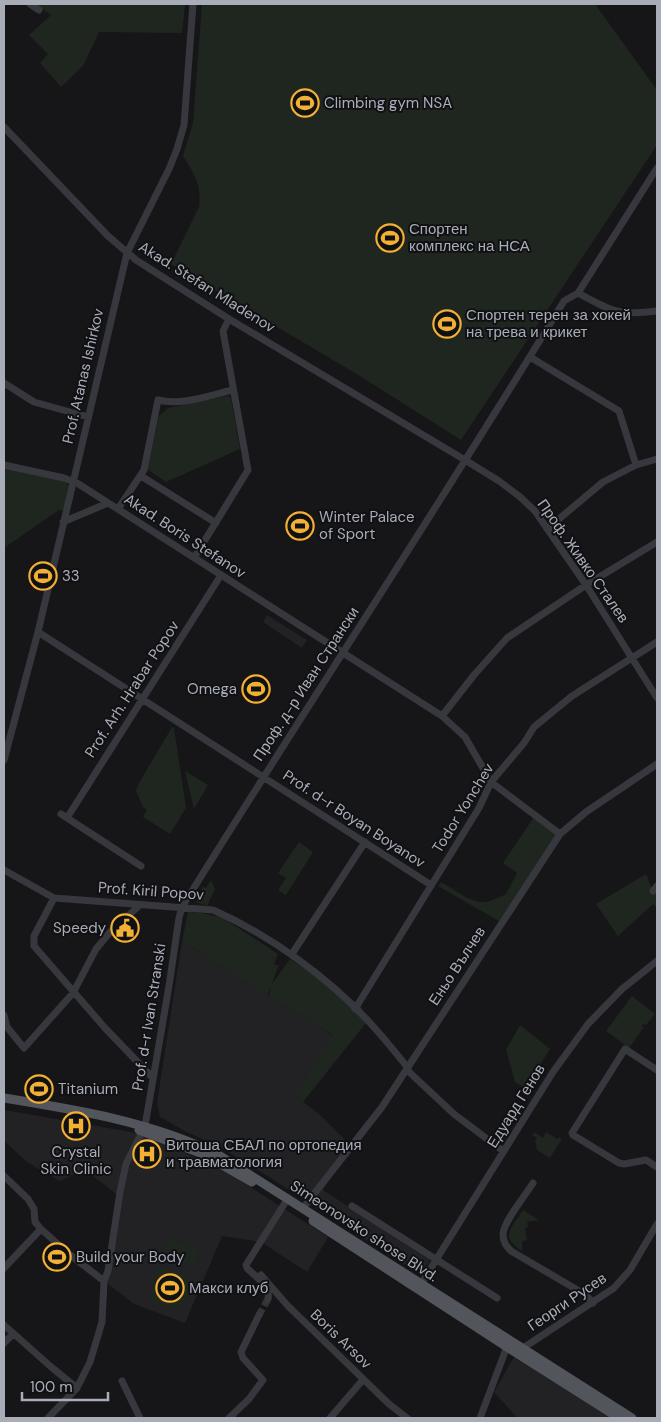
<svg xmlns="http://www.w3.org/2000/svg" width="661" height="1422" font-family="'DM Sans',sans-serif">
  <rect width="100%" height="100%" fill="#161618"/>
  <path fill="#222225" d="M267,615l40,25 -5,8 -39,-26z
    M182,941l152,95 -40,59 24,18 33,33 -14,18 -14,26 107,70 -9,15 -172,-111 -30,-17 -34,-16 -25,-14 -3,-14z
    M4,1110l127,22 32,10 70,34 95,61 -21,35 -46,-30 -39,-6 -37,87 -51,-19 -30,-23 15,-85 -35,-27 -24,12 -33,-19 -23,-21z
    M514,1357l64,40 33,21h-94l-23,-26z"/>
  <path fill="#1e261f" d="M35,4h150l-3,29 -83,-1 -16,34 -22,21 -21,-24 8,-9 -19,-19 22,-20z
    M202,4h393l62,86v55l-196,295 -101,-64 -189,-112 28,-57c3,-22 -5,-33 -16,-51l10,-33z
    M228,396l3,2 9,51 -74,33 -19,-13 12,-53 9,-8z
    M4,468l60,13 3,2 4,7 -5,21 -7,-1 -55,38z
    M172,727l2,1 12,80 -16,26 -27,-17 4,-7 -4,-3 -7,-16 3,-8z
    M185,771l23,14 -14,24z
    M534,817l22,17 -57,87 -61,-35 3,-4 26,16 12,4h9l18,-8 11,-21 -14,-10z
    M299,842l14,10 -27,43 -8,-5 8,-12 -8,-5z
    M646,874l7,17 4,-2v19l-4,-4 -35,32 -22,-32z
    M211,880l4,9 -8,17 -11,-4 7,-15 3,1z
    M188,912l15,1 20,5 55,36 -4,10 5,2 -2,3 -5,15 18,-25 72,48 4,16 -63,79 -9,-7 39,-60 -64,-39 2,-9 -4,8 -85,-54z
    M632,996l23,18 -9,11 -3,-1 -1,2 2,1 -15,21 -23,-17z
    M520,1025l30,24 -25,39 -10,-6 -9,-32z
    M534,1132l9,6 3,-6 12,7 1,-2 3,2 -12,19 -13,-8 -2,-9 2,-3 -5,-3z
    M523,1210l16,10 -12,2 1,5 -3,1 2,12 -5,1v10c-23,-15 -11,-22 1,-41z
    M168,1239l31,10 -5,17 -31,-10z
    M160,1267l31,10 -10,33 -32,-10z"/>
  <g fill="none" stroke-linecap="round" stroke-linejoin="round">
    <path stroke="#333438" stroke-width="7" stroke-dasharray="7 3.5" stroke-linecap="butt" d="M259,1315l9,-16"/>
    <path stroke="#37383d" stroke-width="7" d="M30,4l9,6
      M4,127l104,109 28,24 93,59 236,141 34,21 20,15 16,15 51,74 71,113
      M578,293c33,18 41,23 79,18
      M530,357l89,54 17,54
      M4,383l30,19 54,15
      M4,465l60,13 13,5 365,233 23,21 26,45 69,52
      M141,476l75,47
      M118,509l26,-39 14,-70c24,6 52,-5 75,-10
      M63,522l45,-19
      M547,529l56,-47 33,-17 21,-6
      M194,558l54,-88 -25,-139 6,-12
      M38,632l393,253
      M442,716l32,-41 33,-37 79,-53 71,-43
      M4,760l34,-128 89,-379 42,-84 8,-20 7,-24 9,-121
      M61,814l80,52
      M67,818l154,-243
      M4,870l50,28 159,12c57,25 116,68 158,114 13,14 25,29 37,44
      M653,891l4,-5
      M54,898l-20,38v10l71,82 48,50
      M292,954l73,-112
      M355,1009l124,-201 12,-26 33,-39 10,-16 38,-31 85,-54
      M4,1015l3,12 17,21 49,-55 23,-44 15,-18 29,-26
      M407,1070l47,44 49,37
      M657,1070l-32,-21 -53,84 1,2 46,28 5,1 22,-4 11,7
      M4,1176l24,23 6,10 1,13 6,7 28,25 35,27
      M533,1183c-8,13 -29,38 -30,51 0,8 3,12 8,17l75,44 7,8
      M352,1206l145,92
      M303,1208l79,-101 178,-273 26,-22 71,-48
      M4,1268l37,-39
      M261,1275l27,31 101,98 18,14
      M421,1284l132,-212 35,-48 34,-35 35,-28
      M268,1299c3,-12 -13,-23 -21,-31l-1,-3 42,-67
      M4,1325l46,41 27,22
      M4,1343l9,-9
      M520,1350l94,-62 16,-18 27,-46
      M122,1381l18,37
      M48,1418l29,-30 13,-26 12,-40 2,-41 4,-10 12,-79 6,-28 19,-38 24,-140 10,-68 3,-11c126,-203 258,-402 382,-606l14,-8 79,-125
      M229,1418l20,-19 14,-19 -20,-22 -2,-6 18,-37
      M330,1418l31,-36
      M480,1418l28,-74"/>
    <path stroke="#53555c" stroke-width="9" d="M4,1098c73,12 145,23 213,56l415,264
      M139,1130l64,24 49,28
      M313,1221l194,126 112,71"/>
  </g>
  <defs>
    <g id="stadium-ring" transform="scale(1.4375)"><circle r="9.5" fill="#111113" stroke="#f2b134" stroke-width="1.5"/><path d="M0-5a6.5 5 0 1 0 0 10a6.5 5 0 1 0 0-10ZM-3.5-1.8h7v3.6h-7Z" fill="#f2b134"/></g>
    <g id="civic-ring" transform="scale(1.4375)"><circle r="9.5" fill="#111113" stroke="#f2b134" stroke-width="1.5"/><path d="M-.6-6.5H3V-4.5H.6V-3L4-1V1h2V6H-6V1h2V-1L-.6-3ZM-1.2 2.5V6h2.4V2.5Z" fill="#f2b134"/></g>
    <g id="hospital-ring" transform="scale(1.4375)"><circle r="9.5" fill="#111113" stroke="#f2b134" stroke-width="1.5"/><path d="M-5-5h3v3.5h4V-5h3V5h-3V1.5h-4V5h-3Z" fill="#f2b134"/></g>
  </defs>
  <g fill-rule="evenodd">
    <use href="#stadium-ring" x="305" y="103"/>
    <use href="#stadium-ring" x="390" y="238"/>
    <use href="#stadium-ring" x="447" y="324"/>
    <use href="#stadium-ring" x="300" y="526"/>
    <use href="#stadium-ring" x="43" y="576"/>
    <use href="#stadium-ring" x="256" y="689"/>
    <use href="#civic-ring" x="125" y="928"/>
    <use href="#stadium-ring" x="39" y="1089"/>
    <use href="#hospital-ring" x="76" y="1126"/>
    <use href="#hospital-ring" x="147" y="1154"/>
    <use href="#stadium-ring" x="57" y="1257"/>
    <use href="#stadium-ring" x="170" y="1288"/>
  </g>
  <g text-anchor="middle" stroke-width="4" stroke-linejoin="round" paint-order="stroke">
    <g font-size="15" fill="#a8adb8" stroke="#111113" text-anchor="start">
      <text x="324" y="108">Climbing gym NSA</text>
      <text x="409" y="234">Спортен<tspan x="409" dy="17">комплекс на НСА</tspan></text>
      <text x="466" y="320">Спортен терен за хокей<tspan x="466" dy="17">на трева и крикет</tspan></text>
      <text x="319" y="522">Winter Palace<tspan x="319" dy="17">of Sport</tspan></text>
      <text x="62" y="581">33</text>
      <text x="237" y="694" text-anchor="end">Omega</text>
      <text x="106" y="933" text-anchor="end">Speedy</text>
      <text x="58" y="1094">Titanium</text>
      <text x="166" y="1150">Витоша СБАЛ по ортопедия<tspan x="166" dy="17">и травматология</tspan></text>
      <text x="76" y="1157" text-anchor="middle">Crystal<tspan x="76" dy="17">Skin Clinic</tspan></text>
      <text x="76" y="1262">Build your Body</text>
      <text x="189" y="1293">Макси клуб</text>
    </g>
    <g font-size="15" fill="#a8adb8" stroke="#111113">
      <text transform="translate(207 287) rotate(32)" y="5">Akad. Stefan Mladenov</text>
      <text transform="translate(83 376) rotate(-77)" y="5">Prof. Atanas Ishirkov</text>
      <text transform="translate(185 536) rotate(33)" y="5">Akad. Boris Stefanov</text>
      <text transform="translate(583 561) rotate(55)" y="5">Проф. Живко Сталев</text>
      <text transform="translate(306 684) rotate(-57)" y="5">Проф. д-р Иван Странски</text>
      <text transform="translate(132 689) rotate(-57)" y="5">Prof. Arh. Hrabar Popov</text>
      <text transform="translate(463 808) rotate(-58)" y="5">Todor Yonchev</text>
      <text transform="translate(354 819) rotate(33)" y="5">Prof. d-r Boyan Boyanov</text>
      <text transform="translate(151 891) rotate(4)" y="5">Prof. Kiril Popov</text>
      <text transform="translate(457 966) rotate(-57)" y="5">Еньо Вълчев</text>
      <text transform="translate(149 1017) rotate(-81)" y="5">Prof. d-r Ivan Stranski</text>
      <text transform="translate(516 1106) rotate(-58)" y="5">Едуард Генов</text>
      <text transform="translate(364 1231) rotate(33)" y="5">Simeonovsko shose Blvd.</text>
      <text transform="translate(567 1302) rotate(-34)" y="5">Георги Русев</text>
      <text transform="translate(341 1339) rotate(44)" y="5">Boris Arsov</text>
    </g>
  </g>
  <rect width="661" height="1422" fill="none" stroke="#a8adb8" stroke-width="10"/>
  <path d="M22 1392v8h86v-8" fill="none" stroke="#a8adb8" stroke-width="2.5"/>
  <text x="30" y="1392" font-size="15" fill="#a8adb8" stroke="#111113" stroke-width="4" paint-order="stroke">100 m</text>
</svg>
